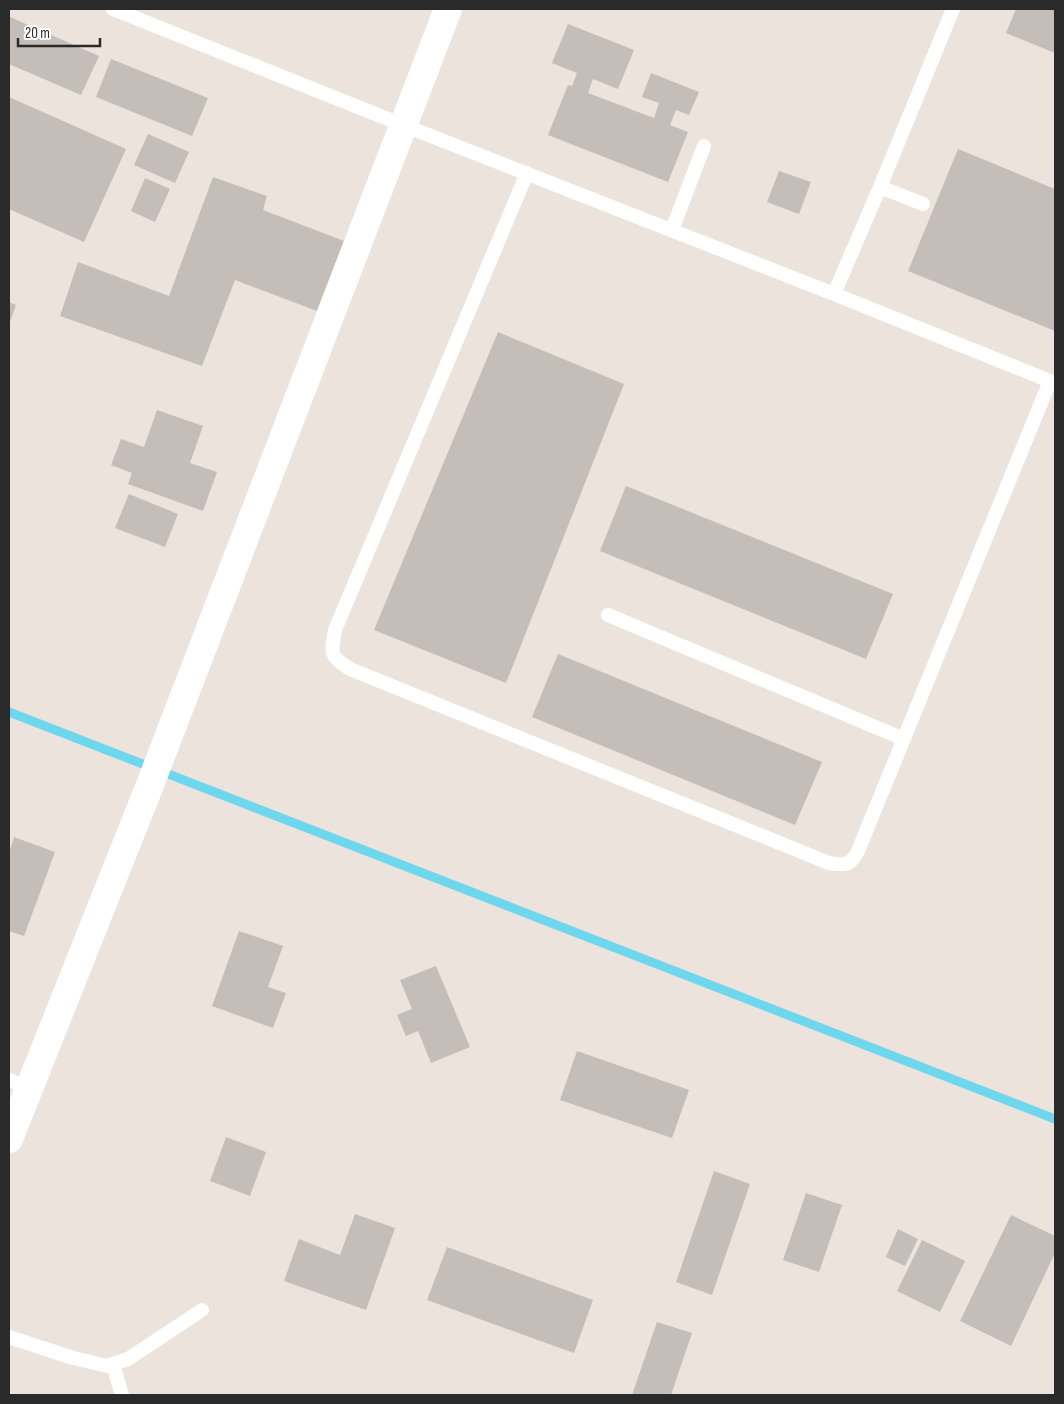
<svg xmlns="http://www.w3.org/2000/svg" width="1064" height="1404" font-family="'Sofia Sans Condensed',sans-serif">
  <rect width="100%" height="100%" fill="#ece3dc"/>
  <g fill="none" stroke-linecap="round" stroke-linejoin="round">
    <path stroke="#6fd7ed" stroke-width="9" d="M9,712l1046,407"/>
  </g>
  <path fill="#c4bdb8" d="M1016,9h39v44l-49,-20z
    M10,17l89,39 -18,39 -72,-31v-43z
    M568,24l66,26 -16,39 -25,-10 -5,14 66,25 5,-15 -17,-6 9,-24 48,19 -10,23 -13,-5 -6,15 18,7 -20,50 -120,-47 20,-50 4,1 5,-13 -25,-10z
    M111,59l97,39 -16,38 -96,-39z
    M9,97l117,52 -42,93 -75,-33z
    M148,134l41,18 -14,31 -41,-18z
    M958,149l97,40v142l-147,-60z
    M779,171l32,11 -12,32 -32,-12z
    M213,177l54,19 -4,14 81,31 -27,70 -82,-31 -33,86 -142,-50 18,-54 91,34z
    M145,178l25,11 -15,33 -24,-11z
    M9,302l7,3 -7,20z
    M498,332l126,52 -118,299 -132,-53z
    M157,410l46,16 -13,37 27,9 -14,39 -75,-27 4,-11 -21,-8 10,-26 23,8z
    M626,486l267,108 -27,65 -266,-108z
    M129,494l49,20 -13,33 -50,-19z
    M558,654l264,108 -27,63 -263,-108z
    M14,837l41,15 -31,84 -15,-5v-78z
    M239,931l44,15 -15,41 18,6 -13,35 -61,-22z
    M436,966l34,81 -39,16 -13,-32 -12,5 -9,-21 15,-6 -12,-29z
    M577,1051l112,39 -17,48 -112,-38z
    M226,1137l40,15 -16,44 -40,-15z
    M714,1171l36,13 -38,111 -36,-13z
    M806,1193l36,12 -23,67 -36,-12z
    M355,1214l40,14 -29,82 -82,-29 15,-42 41,16z
    M1011,1215l44,21v17l-44,93 -51,-25z
    M898,1229l20,10 -13,27 -19,-9z
    M922,1240l43,21 -25,51 -43,-21z
    M447,1247l146,53 -19,53 -147,-53z
    M657,1322l35,11 -21,62h-39z"/>
  <g fill="none" stroke-linecap="round" stroke-linejoin="round">
    <path stroke="#fff" stroke-width="14" d="M113,9l290,116 431,169 221,89
      M527,173l-192,457c-4,23 -6,26 15,39l479,194c16,3 22,2 29,-12l192,-470
      M880,187l43,17
      M672,230l32,-84
      M834,294l46,-107 73,-178
      M608,615l296,124
      M9,1080l20,8
      M9,1337l61,20 37,9 21,-7 74,-49
      M113,1365l9,30"/>
    <path stroke="#fff" stroke-width="28" d="M9,1139l139,-349 300,-781"/>
  </g>
  <rect width="1064" height="1404" fill="none" stroke="#2a2a2a" stroke-width="20"/>
  <path d="M18 38v8h82v-8" fill="none" stroke="#2a2a2a" stroke-width="2.5"/>
  <text x="25" y="38" font-size="15" fill="#2a2a2a" stroke="#ffffff" stroke-width="4" paint-order="stroke">20 m</text>
</svg>
